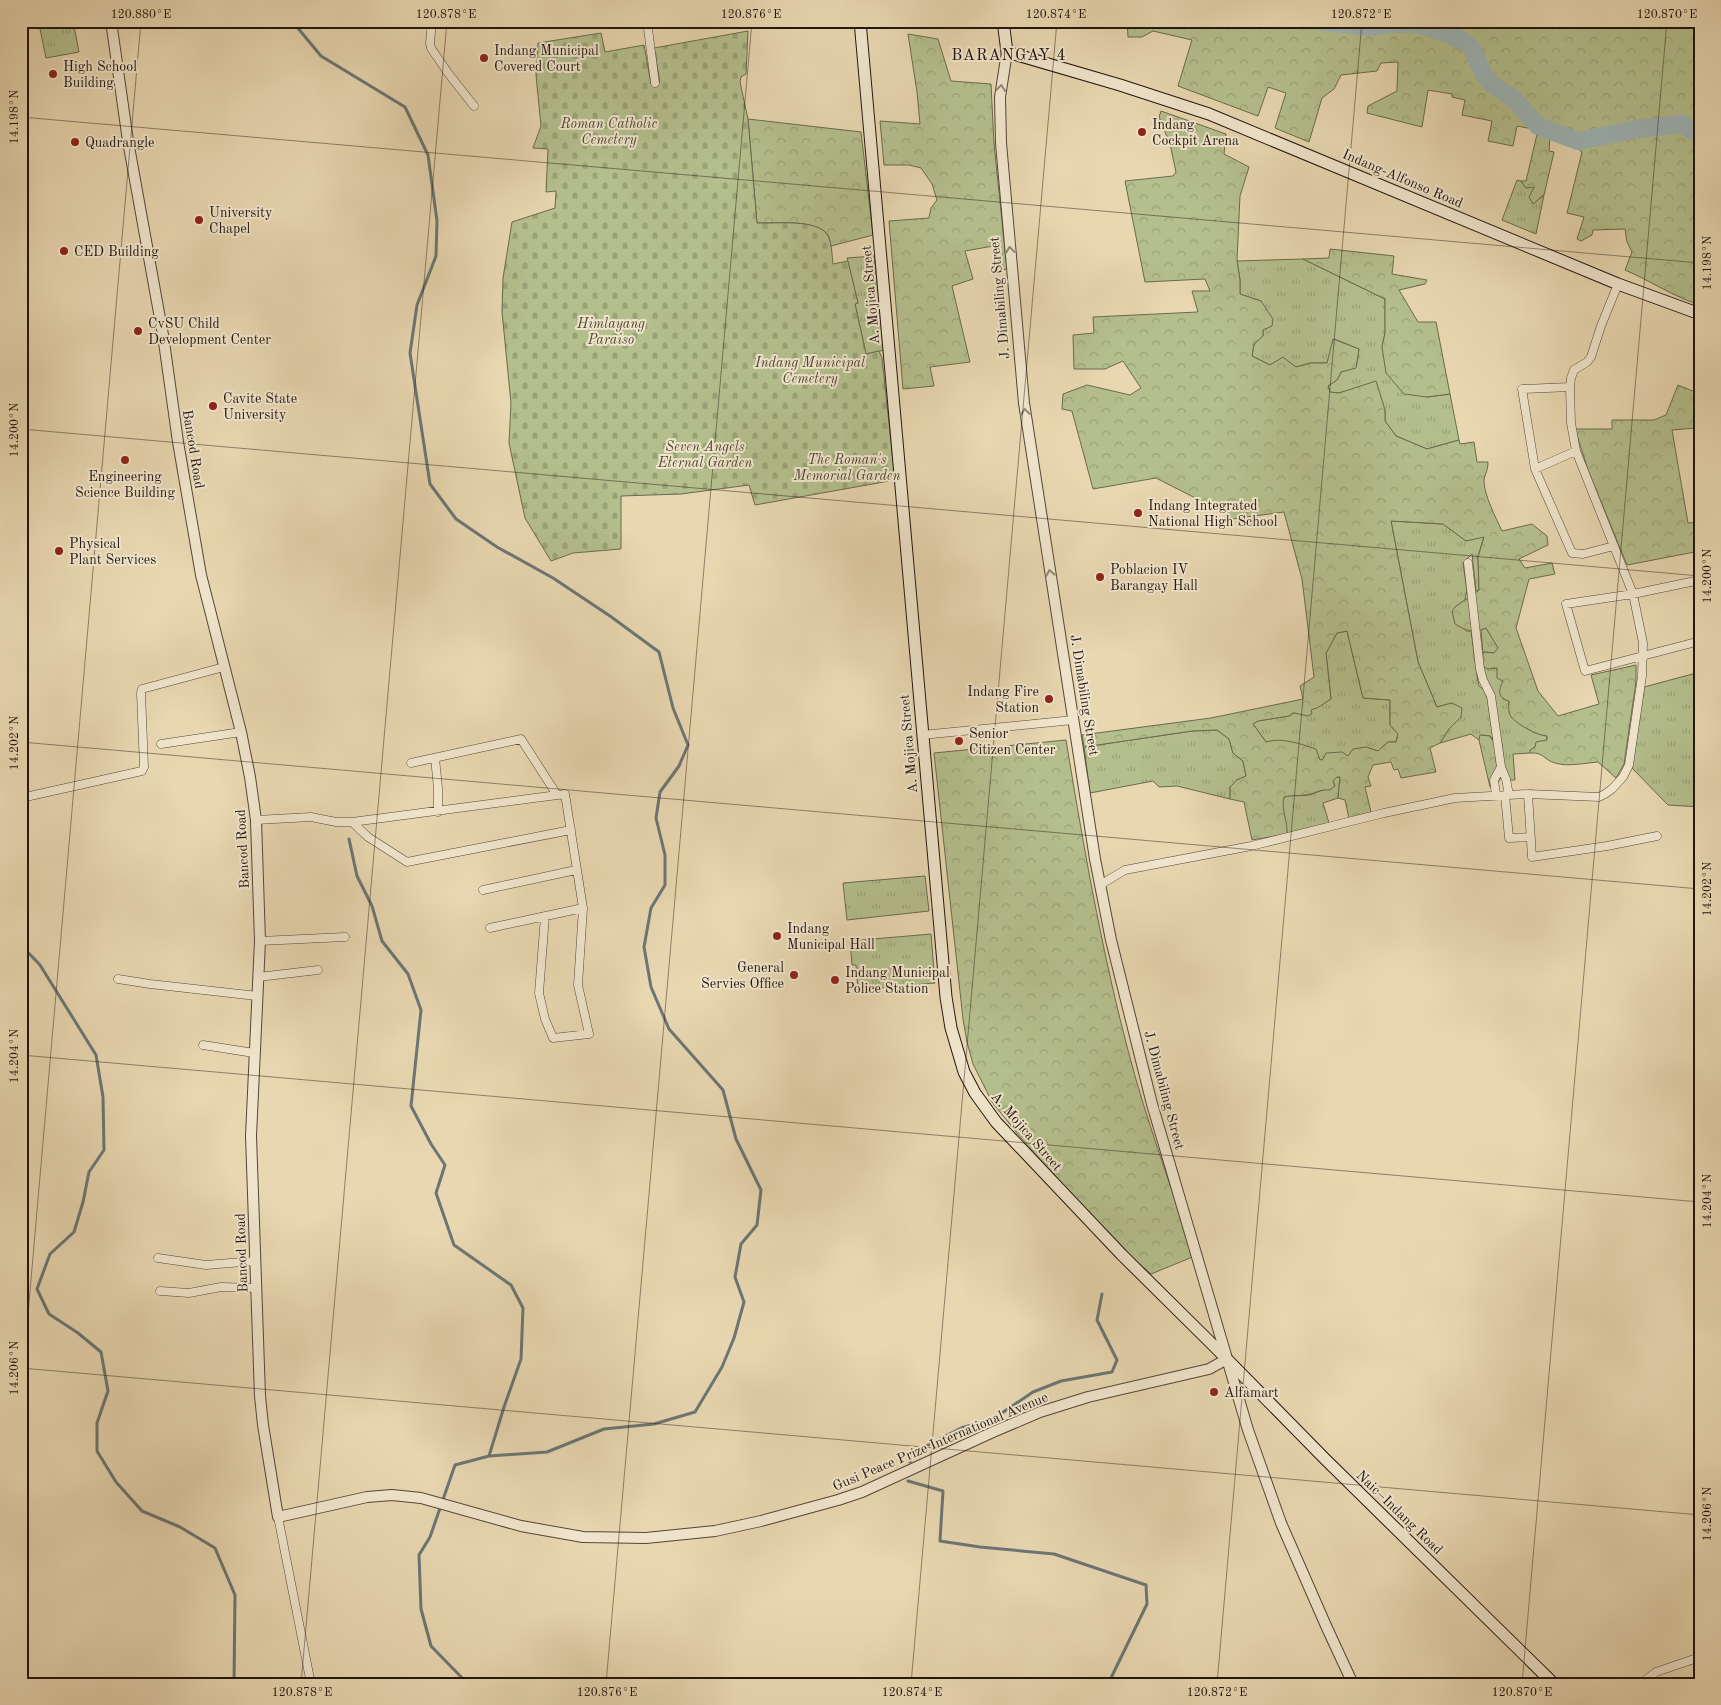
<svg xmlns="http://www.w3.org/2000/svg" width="1721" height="1705" font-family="'Old Standard TT',serif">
  <defs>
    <pattern id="grass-tufts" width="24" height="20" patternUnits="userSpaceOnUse" patternTransform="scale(1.25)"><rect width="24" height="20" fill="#b4bf8d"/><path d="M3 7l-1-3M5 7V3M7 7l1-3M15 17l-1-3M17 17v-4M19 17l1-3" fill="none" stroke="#9aa378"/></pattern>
    <pattern id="forest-crowns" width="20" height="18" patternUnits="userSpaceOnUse" patternTransform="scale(1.25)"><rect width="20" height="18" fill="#b4bf8d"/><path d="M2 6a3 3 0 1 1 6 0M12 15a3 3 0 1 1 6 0" fill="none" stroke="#9aa378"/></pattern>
    <pattern id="cemetery-stones" width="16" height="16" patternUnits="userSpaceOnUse" patternTransform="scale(1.25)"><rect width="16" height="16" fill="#b4bf8d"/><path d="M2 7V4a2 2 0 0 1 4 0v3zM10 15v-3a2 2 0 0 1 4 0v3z" fill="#9aa378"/></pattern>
  </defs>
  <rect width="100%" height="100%" fill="#e8d7b1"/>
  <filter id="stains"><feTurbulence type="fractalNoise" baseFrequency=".004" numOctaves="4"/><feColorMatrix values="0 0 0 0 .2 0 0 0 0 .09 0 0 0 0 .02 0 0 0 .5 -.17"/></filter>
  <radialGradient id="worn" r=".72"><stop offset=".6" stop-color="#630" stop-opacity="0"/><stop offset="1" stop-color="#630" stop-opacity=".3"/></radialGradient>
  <path fill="url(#grass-tufts)" stroke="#6a6a4e" d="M54,21h19l6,31 -33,6 -7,-34z
    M1517,180l4,1 2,3 11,2 -1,18 11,-9 -8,39 -34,-14z
    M874,256l11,94 -19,4 -11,-50 3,-1 -11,-45z
    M1303,259l82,40v34l-3,14 45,50 23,-3 9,46 -32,9 -31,-13 -11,-15v-11l-30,-21 -16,4h-9l-2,-7 9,-6 4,-8 15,-5 3,-18 -25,-10 -6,24h-17l-15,4 -13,-9 -13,7 -18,-9 2,-12 9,-8 -2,-35 -21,-7v-14l-3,-19z
    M1391,521l52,3 23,17 18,-5 -6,21 1,33 -3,1 -4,-37 -9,9 4,28 -2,9 -10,7 11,24h5l6,45 2,10 5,4 4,10 5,40 -3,-4 -9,-1 -2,5 -8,-6 -31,9 9,-14 12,-12 -9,-14 -15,4 -19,-45z
    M1486,628l13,20 -5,5 -10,-1 -1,2 -2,-24z
    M1347,631l16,67 27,2v25l8,9 -2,8h-8l-10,9 -12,-4 -18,10 -29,3 -53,-18 -13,-18 4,-3 32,-5 5,-4 14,4 2,-6 21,-11 -5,-46 11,-20z
    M1482,664l15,4 6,13v18l6,2c-2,18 22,33 38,35v4l-5,2 -11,8 -1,3 -17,1 2,26h-5l-6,-14 -2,-22z
    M1700,672v135l-32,-2 -36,-37 12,-81z
    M1217,730l12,9 4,14 10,8 3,15 -9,4 -7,7v12l-53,-13 -18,1 -6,-6 -63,12 -6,-46 108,-16z
    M1337,777h3l-2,21 -15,5 6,20 -42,11 -5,-28 2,-9c8,-3 16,0 24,-2 9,-2 18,-7 27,-9l-2,-5z
    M925,876l4,35 -82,9 -4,-37z
    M931,934l4,49 -77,7 -2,-25h-4l-2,-24z"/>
  <path fill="url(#forest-crowns)" stroke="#6a6a4e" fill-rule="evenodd" d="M1127,21h573v284c-28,-9 -49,-24 -75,-35l7,-18 -5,-10 -2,-13 -32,1 -1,5 -11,6 -4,-2 7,-22 -17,-4 15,-61 -25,-19 -7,4 -1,14 5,1 -10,43 -11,9 -4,-7 5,-10 -8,1 -5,-7h5l12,-51 -21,-4 -4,20 -25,-5 4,-20 -30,-6 3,-15 -13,-3v-3l-24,-4 -6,37 -55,-14 1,-7 29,-15 1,-29 -17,1 -4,8 -36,4 -7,14 -12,9 -13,44 -34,-14 11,-35 -18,-6 -10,29 -80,-30 14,-46 -39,-9 -11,6h-14z
    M908,34l30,5 13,42 40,3 3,60 13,125 -12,2 -2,-25 -28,5 8,28 -21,7 18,76 -40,5 4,19 -31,3 -14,-168 40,-3 2,-10 6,-8 -5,-16 -11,-16 -12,-3h-25l-4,-44 40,3 -3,-32z
    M1161,111l65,23 -2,20 25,13 -9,29 -3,64 3,20v14l21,7 12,18 -1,7 -9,4v6l-9,8 -2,12 18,9 13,-8 13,10 15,-4h16l6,-24 26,10 -3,19 -15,4 -4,8 -9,6 2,6 9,1 37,-12 9,29v11l11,15 31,13 32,-9 1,4 14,-2 3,20h11c0,10 -4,13 -4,19 0,14 12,37 18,50l30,-7 15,12 1,9 -29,14 6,9 27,-5 3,11 -26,5 -13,49 22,63 20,25 41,-12 -8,-29 45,-10v17l-12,82 -8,14 -18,-16c-13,1 -30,5 -43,1 -11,-3 -11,-11 -25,-10v-3l5,-3 1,-5 11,-2v-4c-9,-1 -15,-5 -23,-9 -12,-8 -17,-10 -15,-26 -11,-3 -11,-10 -6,-20l-6,-3v-10l-9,1 -4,-2 -2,-10 2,-5 10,1 4,-5 -12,-20c-12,5 -20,3 -31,-4l-3,-13 3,-4 24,-17 -1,-33 6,-20 -18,4 -23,-17 -52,-3 27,141 19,45 15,-4 10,5 -1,9 -12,12 -9,14 -10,5 6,24 -35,6 -3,-9 -4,1 -3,-8 -18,3 -5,12 3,9 -6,1 6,25 -22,6 -4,-18 -7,-2 2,-21h-3l-4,4 2,5 -5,4c-11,-1 -15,4 -25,5 -8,1 -13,0 -21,2 -3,13 4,24 3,37l-35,6 -8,-38 -14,-3v-12l7,-7 9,-4 -3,-15 -10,-8 -4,-14 -12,-9 -25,1 -108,16 -2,-12 129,-17 92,-19 -3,-13 14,-9 -12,-98 -18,-67 -59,8v-14l-16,-1 -53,-27 -63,11 -21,-78 -10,-2 1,-15 24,-9 43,10 11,-7 -18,-27 -18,8h-31l-1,-34 21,-2 -1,-16 105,-5 -6,-21h18l-5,-12 -60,3 -20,-101 48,-5 3,-4 -6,-28 -11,-27zM1347,631l16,67 27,2v25l8,9 -2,8h-8l-10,9 -12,-4 -13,2 -5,7 -6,-4 -16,1 -3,6 -3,1 -4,-11c-15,-5 -34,-12 -50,-7l-13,-18 5,-3 31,-5 5,-3 14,3 4,-2 -1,-4 6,-2 14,-9 -5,-46 11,-20z
    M748,119l113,13 12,103 -42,11c-1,-3 -1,-8 -3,-11 -11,-16 -53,-12 -71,-12z
    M1330,249l64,7 -2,18 35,6 -2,4 -26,6 19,32h18l14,72 -23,3 -23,-3 -18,-21 -4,-26 3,-14v-34l-82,-40 26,-1z
    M1678,385l17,7 5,-1v32l-4,5 -24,2 16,93 12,-1v29l-73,14 -39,-95 -13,-41h37v-9h42l12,-5z
    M1480,735l10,1c10,13 2,29 11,41l-5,10h-6l-11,-47z
    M1066,740c19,115 39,231 71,343 17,58 38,116 58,173l-44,18 -29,-25 -101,-111 -29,-36 -19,-38 -6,-22 -4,-23 -29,-266z"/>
  <path fill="url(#cemetery-stones)" stroke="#6a6a4e" d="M748,31l-2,43 -5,3 -1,5 8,37 9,104c18,1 62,-5 71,13 4,8 4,20 5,28l15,-3 10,42 -3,1 11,50 13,-3 3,7 13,122 -140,25 -6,-20 -68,9 -60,2v53l-48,4 -22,8 -26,-43 -16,-75 2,-40 -9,-91 1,-34 9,-56 43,-14 1,-17 -10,1 2,-43 -15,-1 8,-22 -5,-51 2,-32 63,-10 4,19 39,-7 7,39 9,-2 -6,-34z"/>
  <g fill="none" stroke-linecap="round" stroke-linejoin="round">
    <path stroke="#6b7674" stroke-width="3" d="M292,21l29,35 84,51 23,48 9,66 -1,35 -19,49 -7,48 20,131 26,35 41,28 56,31 57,38 49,36 14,56 15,37 -9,21 -19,26 -4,26 9,37v30l-14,23 -7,39 7,40 18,42 54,61 13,49 25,51 -4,35 -16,19 -6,33 9,25 -10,36 -12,29 -27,45 -41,12 -50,5 -57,23 -58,4 -34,9 -25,72 -11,18 2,54 10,37 37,38
      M349,839l8,37 15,30 10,35 26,33 13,36 -10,96 20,38 14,21 -9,28 18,52 57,40 12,23 -2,51 -17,48 -15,49
      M21,945l19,20 56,90 7,42 1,53 -15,22 -6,30 -9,30 -24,22 -13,35 12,25 29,19 23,19 7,39 -11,32v28l19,31 26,29 38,16 35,21 20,47 -1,89
      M910,1462l1,-8 50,-26 32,-9 40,-27 28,-11 51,-9 5,-12 -20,-40 5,-26
      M908,1481l35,10 -3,50 40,6 74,7 92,31 1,19 -39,80"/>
    <path stroke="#9db6b8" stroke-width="18" d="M1320,21l48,6 24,-3h24l32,10 15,7 9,7 12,27 8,9 21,14 25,28 40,15 60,-12 44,-5 18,11"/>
    <g stroke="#534637" stroke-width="9">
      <path id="minor" d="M432,21l-2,22 1,5 17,25 26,33
        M647,21l8,62
        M1570,387l-48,2 13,80 37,84 11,1 31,-8
        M1535,469l41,-18
        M1468,563l12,106 3,11 8,16 10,71 5,12 3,16
        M1700,580l-67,14 -67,10 19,67 115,-30
        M922,735l151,-15
        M161,744l80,-12
        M435,758l3,30v24
        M411,763l110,-24 36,56
        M1528,794l4,63 75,-11 50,-10
        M1496,795l-2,-15 7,-13
        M1505,795l4,43 22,-1
        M21,798l121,-27 2,-4 -3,-74 1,-4 82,-22
        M256,820l55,-3 25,5h16l213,-28 18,114 -5,77 11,49 -36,4 -8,-19 -6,-26 6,-77
        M352,822l16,15 39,25 164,-32
        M1100,885l25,-15 126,-24 133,-33 71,-15 73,-4 71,3 6,-3 7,-5 11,-12 6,-12 13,-89 1,-33 -10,-49 -57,-143 -5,-28 -1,-36 1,-9 3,-8 13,-8 4,-5 10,-31 17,-42
        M483,890l93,-20
        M490,928l93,-20
        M260,941l85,-4
        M258,977l60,-7
        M118,979l32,5 107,12
        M203,1045l51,8
        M158,1258l48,7 49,-4
        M160,1291l29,2 32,-6 35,1
        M278,1517l33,167
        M1640,1684l16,-12 44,-15"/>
    </g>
    <g stroke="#534637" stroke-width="12">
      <path id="tertiary" d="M111,21l17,120 35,194 15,107 23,133 40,157 9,45 6,43 4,121 -9,195 9,260 3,29 15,92 89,-20 25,-2 29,3 100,28 62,11 63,1 69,-7 46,-10 77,-21 24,-8 131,-60 47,-20 48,-15 121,-28 18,-10
        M1007,52l-7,45 1,46 23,260 71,456 16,81 41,164 96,326 33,93 46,105 26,56"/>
    </g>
    <g stroke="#21150e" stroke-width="13">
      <path id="secondary" d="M860,21l86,976 5,31 13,44 11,21 21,29 126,133 91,90 112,114 229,225
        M1003,21l4,31 113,33 89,29 409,170 82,30"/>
    </g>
    <use href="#minor" stroke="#f0e5cc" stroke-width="8"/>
    <use href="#tertiary" stroke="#f0e5cc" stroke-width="10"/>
    <use href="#secondary" stroke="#f0e5cc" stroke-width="11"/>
  </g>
  <defs><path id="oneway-chevron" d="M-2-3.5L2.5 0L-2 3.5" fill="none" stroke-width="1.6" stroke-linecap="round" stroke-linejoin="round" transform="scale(1.25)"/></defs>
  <g stroke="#938776">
    <use href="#oneway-chevron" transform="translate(1001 88) rotate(-83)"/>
    <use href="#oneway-chevron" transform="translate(1010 250) rotate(-95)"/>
    <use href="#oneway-chevron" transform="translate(1025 412) rotate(-97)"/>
    <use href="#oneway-chevron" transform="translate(1050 573) rotate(-100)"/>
  </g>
  <path fill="none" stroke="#21150e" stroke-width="1" stroke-opacity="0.45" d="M21,117l1679,146M21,429l1679,147M21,742l1679,147M21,1055l1679,147M21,1368l1679,147M21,1394l120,-1373M21,1681l36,3M301,1684l146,-1663M606,1684l146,-1663M911,1684l146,-1663M1217,1684l145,-1663M1522,1684l145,-1663"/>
  <g fill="#8f2418" stroke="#f0e5cc" stroke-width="2">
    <circle cx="484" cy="58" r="5"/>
    <circle cx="53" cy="74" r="5"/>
    <circle cx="1142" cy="132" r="5"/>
    <circle cx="75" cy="142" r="5"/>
    <circle cx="199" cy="220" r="5"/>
    <circle cx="64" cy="251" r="5"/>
    <circle cx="138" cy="331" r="5"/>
    <circle cx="213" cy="406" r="5"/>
    <circle cx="125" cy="460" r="5"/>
    <circle cx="1138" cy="513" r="5"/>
    <circle cx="59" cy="551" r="5"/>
    <circle cx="1100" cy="577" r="5"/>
    <circle cx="1049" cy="699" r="5"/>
    <circle cx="959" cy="741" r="5"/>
    <circle cx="777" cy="936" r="5"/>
    <circle cx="794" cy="975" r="5"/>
    <circle cx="835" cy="980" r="5"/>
    <circle cx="1214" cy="1392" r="5"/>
  </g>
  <g text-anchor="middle" stroke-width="4" stroke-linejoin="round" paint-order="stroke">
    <g font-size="14" fill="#21150e" stroke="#f0e5cc" text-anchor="start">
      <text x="494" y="55">Indang Municipal<tspan x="494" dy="16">Covered Court</tspan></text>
      <text x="63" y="71">High School<tspan x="63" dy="16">Building</tspan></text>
      <text x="1152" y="129">Indang<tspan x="1152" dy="16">Cockpit Arena</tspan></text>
      <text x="85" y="147">Quadrangle</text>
      <text x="209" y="217">University<tspan x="209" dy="16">Chapel</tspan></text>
      <text x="74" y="256">CED Building</text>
      <text x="148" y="328">CvSU Child<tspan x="148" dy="16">Development Center</tspan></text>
      <text x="223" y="403">Cavite State<tspan x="223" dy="16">University</tspan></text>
      <text x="125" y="481" text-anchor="middle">Engineering<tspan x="125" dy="16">Science Building</tspan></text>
      <text x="1148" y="510">Indang Integrated<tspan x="1148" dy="16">National High School</tspan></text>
      <text x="69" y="548">Physical<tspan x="69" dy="16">Plant Services</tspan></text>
      <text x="1110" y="574">Poblacion IV<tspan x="1110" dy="16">Barangay Hall</tspan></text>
      <text x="1039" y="696" text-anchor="end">Indang Fire<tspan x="1039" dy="16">Station</tspan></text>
      <text x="969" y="738">Senior<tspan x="969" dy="16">Citizen Center</tspan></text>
      <text x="787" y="933">Indang<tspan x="787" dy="16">Municipal Hall</tspan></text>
      <text x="784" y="972" text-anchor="end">General<tspan x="784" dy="16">Servies Office</tspan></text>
      <text x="845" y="977">Indang Municipal<tspan x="845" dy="16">Police Station</tspan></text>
      <text x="1224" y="1397">Alfamart</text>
    </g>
    <g font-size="14" font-style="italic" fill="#4d4834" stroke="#f0e5cc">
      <text x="609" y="128">Roman Catholic<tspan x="609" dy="16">Cemetery</tspan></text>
      <text x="611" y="328">Himlayang<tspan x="611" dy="16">Paraiso</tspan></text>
      <text x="810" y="367">Indang Municipal<tspan x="810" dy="16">Cemetery</tspan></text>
      <text x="705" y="451">Seven Angels<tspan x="705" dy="16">Eternal Garden</tspan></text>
      <text x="847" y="464">The Roman's<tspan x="847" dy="16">Memorial Garden</tspan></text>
    </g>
    <g font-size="14" fill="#21150e" stroke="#f0e5cc">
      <text transform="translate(1403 178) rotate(23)" y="5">Indang-Alfonso Road</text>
      <text transform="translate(870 295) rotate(-95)" y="5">A. Mojica Street</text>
      <text transform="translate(999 298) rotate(-95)" y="5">J. Dimabiling Street</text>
      <text transform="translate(194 449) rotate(81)" y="5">Bancod Road</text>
      <text transform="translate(1085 695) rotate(81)" y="5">J. Dimabiling Street</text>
      <text transform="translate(908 744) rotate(-95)" y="5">A. Mojica Street</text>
      <text transform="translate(242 849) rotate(-93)" y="5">Bancod Road</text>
      <text transform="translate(1165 1090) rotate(75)" y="5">J. Dimabiling Street</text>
      <text transform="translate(1027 1131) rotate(49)" y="5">A. Mojica Street</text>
      <text transform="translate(241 1253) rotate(-92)" y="5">Bancod Road</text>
      <text transform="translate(940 1441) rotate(-23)" y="5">Gusi Peace Prize International Avenue</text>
      <text transform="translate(1400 1512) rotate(44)" y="5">Naic–Indang Road</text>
    </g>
    <g font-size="16" letter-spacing="1" fill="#21150e" stroke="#f0e5cc">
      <text x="1009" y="60">BARANGAY 4</text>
    </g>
  </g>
  <rect width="1721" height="1705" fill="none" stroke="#e8d7b1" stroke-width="55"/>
  <rect x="28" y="28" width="1666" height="1650" fill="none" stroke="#21150e" stroke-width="2"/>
  <g font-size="12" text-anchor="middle" fill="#21150e">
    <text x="141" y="18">120.880°E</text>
    <text x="446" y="18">120.878°E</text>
    <text x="751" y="18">120.876°E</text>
    <text x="1056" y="18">120.874°E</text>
    <text x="1361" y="18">120.872°E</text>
    <text x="1667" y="18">120.870°E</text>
    <text transform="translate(14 117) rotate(-90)" y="4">14.198°N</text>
    <text transform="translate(1707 263) rotate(-90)" y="4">14.198°N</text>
    <text transform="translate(14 430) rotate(-90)" y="4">14.200°N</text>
    <text transform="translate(1707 576) rotate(-90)" y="4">14.200°N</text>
    <text transform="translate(14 743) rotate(-90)" y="4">14.202°N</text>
    <text transform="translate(1707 889) rotate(-90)" y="4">14.202°N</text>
    <text transform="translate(14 1056) rotate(-90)" y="4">14.204°N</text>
    <text transform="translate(1707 1201) rotate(-90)" y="4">14.204°N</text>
    <text transform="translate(14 1368) rotate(-90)" y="4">14.206°N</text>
    <text transform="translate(1707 1514) rotate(-90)" y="4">14.206°N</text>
    <text x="302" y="1696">120.878°E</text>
    <text x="607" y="1696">120.876°E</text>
    <text x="912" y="1696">120.874°E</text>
    <text x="1217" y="1696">120.872°E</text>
    <text x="1522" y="1696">120.870°E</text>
  </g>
  <rect width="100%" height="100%" filter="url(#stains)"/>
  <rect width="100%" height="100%" fill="url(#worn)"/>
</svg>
